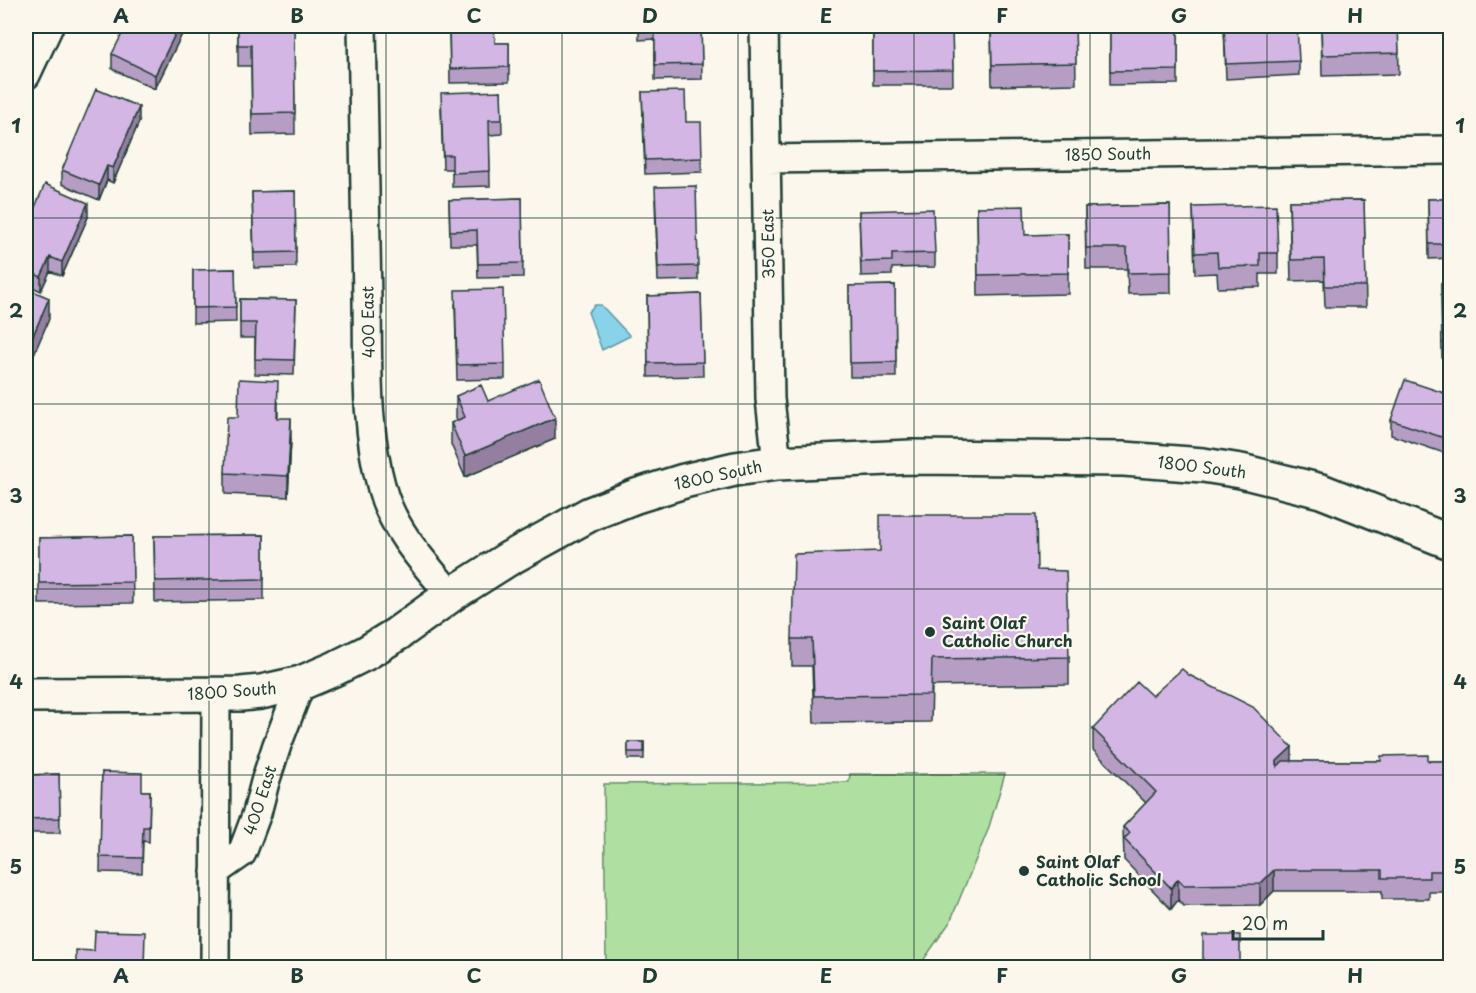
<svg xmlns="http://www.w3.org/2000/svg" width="1476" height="993" font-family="'Playpen Sans',sans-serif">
  <rect width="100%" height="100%" fill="#fbf7ec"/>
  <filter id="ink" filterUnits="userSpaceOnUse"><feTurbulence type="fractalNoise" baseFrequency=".0167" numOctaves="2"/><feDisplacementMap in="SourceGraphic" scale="12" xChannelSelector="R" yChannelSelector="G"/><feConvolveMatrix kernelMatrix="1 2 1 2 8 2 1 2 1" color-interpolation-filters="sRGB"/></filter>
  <g filter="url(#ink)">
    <path fill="#afe0a1" stroke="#678e6a" stroke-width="1.5" d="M850,774h155l-17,56 -38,92 -30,43 -314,2 -2,-183 245,-2z"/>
    <path fill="#88d3e9" stroke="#5e97a1" stroke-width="1.5" d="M595,305h6l29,31 -28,14 -14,-38z"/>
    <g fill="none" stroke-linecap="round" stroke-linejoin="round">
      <g stroke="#1f3d34" stroke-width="32">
        <path id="minor" d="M362,26c2,91 4,182 5,273 1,62 -2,130 15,190 11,41 42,74 69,106
          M764,26l6,373 7,64
          M26,75l23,-49
          M766,159l684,-9
          M215,872l27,-19 15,-40 8,-31 12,-37 24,-62
          M215,968l1,-273"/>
      </g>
      <g stroke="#1f3d34" stroke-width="38">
        <path id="secondary" d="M26,695l215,-1 20,-2 40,-9 33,-14 32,-16 31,-19 54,-39 57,-36 82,-45 46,-18 48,-15 51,-12 42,-6 134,-6 213,2 79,6 38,6 80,20 129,51"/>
      </g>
      <use href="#minor" stroke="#fbf7ec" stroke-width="27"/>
      <use href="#secondary" stroke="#fbf7ec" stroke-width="33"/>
    </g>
    <path fill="#b59dc4" stroke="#1f3d34" stroke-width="1.5" d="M186,26l-31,63 -43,-20v-15z
      M238,26h56l1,108 -43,1 -1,-69h-13z
      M449,26l46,17h14v39l-59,1z
      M639,26h62l1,53 -47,1v-41l-16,1z
      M873,26h79l1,59h-80z
      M991,26h84l1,58 -84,2z
      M1110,26h68v58l-68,1z
      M1224,26l75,35v14l-73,4z
      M1321,26h77l1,48 -77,2z
      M501,91l1,43 -13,1 1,51 -38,1v-18h-9l-2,-61z
      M642,92l44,30 16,36v14l-57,2z
      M139,122l-26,61 -6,-3 -8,20 -37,-16v-14z
      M295,191l1,76 -42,1 -2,-76z
      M522,198l1,79 -45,1 -1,-33h-27l-1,-45z
      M1428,199h22v59l-21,1z
      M1364,200l2,107h-41l-1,-27 -33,1 -2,-80z
      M655,201l43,65v14l-40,1z
      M1170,205l1,88 -43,1 -1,-25h-41l-1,-62z
      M977,207l48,28 43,-1v60l-90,2z
      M1193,207l85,46v21h-18v13l-42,1 -1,-15 -22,1z
      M859,211l76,42v14l-43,1v7l-31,1z
      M88,217l-26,59 -12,-5 -9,20 -15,-7v-56z
      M235,269l1,53 -43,1v-53z
      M1441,283h9v74l-8,1z
      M895,285l1,92h-46l-1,-91z
      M701,294l2,82 -55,1 -1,-81z
      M240,299l56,1 -2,75 -39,-1v-36h-15z
      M455,305l50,59v15l-48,1z
      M1450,384v71l-59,-20v-15l53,-27z
      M456,396l32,5 67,38 -90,38 -14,-33v-21l6,-2 -1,-4z
      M278,402v16l13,21 -3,58 -63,-3v-21l13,-56z
      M264,535v65l-109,2 -1,-66z
      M132,536l1,67 -94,1v-66z
      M1037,570l32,87v27l-137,2 -1,36 -117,1 -2,-57h-20v-27z
      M1152,696l140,65h158v131h-21v7h-47v-8h-108l-14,14 -76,1 -6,-6 -7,9 -47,-49 -1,-33 23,-24 -53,-53v-21z
      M628,742h16v17h-16z
      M102,772l40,19h8l-1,51 -6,-1 -1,32 -42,-1z
      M59,774l1,59h-34v-58z"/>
    <path fill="#947fa0" stroke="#1f3d34" stroke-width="1.5" d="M179,26h7l-31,63v-14z
      M139,107v15l-26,61v-15z
      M107,166v14l-8,20v-15z
      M88,203v14l-26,59v-14z
      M50,257v14l-9,20v-14z
      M49,298v21l-23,54v-21z
      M291,418v21l-3,58v-21z
      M555,418v21l-90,38v-21z
      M1292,747v21l-15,14v-21z
      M1274,870v21l-14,14v-21z
      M1178,879v21l-7,9v-21z"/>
    <path fill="#d3b6e4" stroke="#1f3d34" stroke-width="1.5" d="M126,26h53l-24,49 -43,-21z
      M238,26h56l1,87 -43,1 -1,-69h-13z
      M449,26h45l1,17h14v24l-59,2z
      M655,26h46l1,38 -47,1z
      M873,26h79l1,44 -80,1z
      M991,26h84l1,37 -84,2z
      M1110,26h68v44l-68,1z
      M1224,26h73l2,35 -73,3z
      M1321,26h77l1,27 -77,2z
      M96,89l43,18 -26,61 -6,-2 -8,19 -37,-15z
      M501,91l1,29h-13l1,51 -38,2v-18h-9l-2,-62z
      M685,91l1,31h15l1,36 -57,2 -3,-68z
      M45,184l43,19 -26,59 -12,-5 -9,20 -15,-7v-42z
      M696,186l2,80 -40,1 -3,-80z
      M295,191l1,61 -42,1 -2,-61z
      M522,198l1,65 -45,1 -1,-34 -27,1 -1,-31z
      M1428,199h22v45h-21z
      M1364,200l2,86h-41l-1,-27 -33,1 -2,-59z
      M1170,205l1,67 -43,1 -1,-25h-41l-1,-41z
      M1276,205l2,48h-18v13l-42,1 -1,-15 -22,1 -2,-46z
      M1024,206l1,29 43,-1v39l-90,2 -1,-68z
      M933,209l2,44 -43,1v7l-31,1 -2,-51z
      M235,269l1,38 -43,1v-38z
      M1441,283h9v60h-8z
      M895,285l1,77 -46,1 -1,-77z
      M26,288l23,10 -23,54z
      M503,289l2,75 -48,1 -2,-75z
      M701,294l2,68 -55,1 -1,-67z
      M240,299l56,1 -2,60 -39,-1 1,-36h-16z
      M239,379l39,2 -1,37h14l-3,58 -63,-3 2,-56h11z
      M539,379l16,39 -90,38 -14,-33 14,-6 -9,-21 25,-11 7,16z
      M1405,380l39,13 3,-11 3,2v56l-59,-20z
      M880,515h156l1,55 29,1 3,86 -137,2 -1,36 -117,1 -2,-57h-20l2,-85 86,-3z
      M264,535v44l-109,2 -1,-45z
      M132,536l1,46 -94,1v-45z
      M1182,669l7,6 64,32 39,40 -15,14v6l6,-6h98v-5l47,-1v6h22v110h-21v7h-47v-8h-108l-14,14 -76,1 -6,-6 -7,9 -47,-49 6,-6 -7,-6 33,-35 -63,-63 44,-47 15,14z
      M628,742h16v10h-16z
      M102,772l40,1v18h8l-1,36h-6l-1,31 -42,-1z
      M59,774l1,44 -34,1v-44z
      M95,931l50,1 -1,36h-68v-18l18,1z
      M1203,935h37v33h-69v-3h32z"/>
  </g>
  <path fill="none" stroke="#1f3d34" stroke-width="1.5" stroke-opacity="0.55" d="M209,26v942M386,26v942M562,26v942M738,26v942M914,26v942M1090,26v942M1267,26v942M26,218h1424M26,404h1424M26,589h1424M26,775h1424"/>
  <g fill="#1f3d34" stroke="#fbf7ec" stroke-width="2">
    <circle cx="930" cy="632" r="6"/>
    <circle cx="1024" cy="871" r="6"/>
  </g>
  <g text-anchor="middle" stroke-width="4.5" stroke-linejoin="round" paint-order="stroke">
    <g font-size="16" fill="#1f3d34" stroke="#fbf7ec">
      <text transform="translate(1108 154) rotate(-1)" y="6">1850 South</text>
      <text transform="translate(768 244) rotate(-91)" y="6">350 East</text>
      <text transform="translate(368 322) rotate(-91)" y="6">400 East</text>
      <text transform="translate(1202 467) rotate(7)" y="6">1800 South</text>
      <text transform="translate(718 475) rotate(-12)" y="6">1800 South</text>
      <text transform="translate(232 691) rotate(-4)" y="6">1800 South</text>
      <text transform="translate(260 800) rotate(-72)" y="6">400 East</text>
    </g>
    <g font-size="16" font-weight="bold" fill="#1f3d34" stroke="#fbf7ec" text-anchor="start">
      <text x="942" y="629">Saint Olaf<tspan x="942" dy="18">Catholic Church</tspan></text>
      <text x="1036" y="868">Saint Olaf<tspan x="1036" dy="18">Catholic School</tspan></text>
    </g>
  </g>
  <rect width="1476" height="993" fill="none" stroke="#fbf7ec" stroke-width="66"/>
  <path d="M1233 930v9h90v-9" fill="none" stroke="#1f3d34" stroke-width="3"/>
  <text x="1242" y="930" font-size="18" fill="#1f3d34" stroke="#fbf7ec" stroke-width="4.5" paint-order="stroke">20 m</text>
  <rect x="33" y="33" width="1410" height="927" fill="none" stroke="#1f3d34" stroke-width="2"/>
  <g font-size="20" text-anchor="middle" font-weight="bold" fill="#1f3d34">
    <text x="121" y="23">A</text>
    <text x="297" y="23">B</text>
    <text x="474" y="23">C</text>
    <text x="650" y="23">D</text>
    <text x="826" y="23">E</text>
    <text x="1002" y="23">F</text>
    <text x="1179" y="23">G</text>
    <text x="1355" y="23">H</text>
    <text x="16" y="133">1</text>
    <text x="1460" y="133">1</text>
    <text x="16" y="318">2</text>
    <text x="1460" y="318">2</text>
    <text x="16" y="503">3</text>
    <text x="1460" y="503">3</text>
    <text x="16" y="689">4</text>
    <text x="1460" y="689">4</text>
    <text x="16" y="874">5</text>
    <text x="1460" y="874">5</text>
    <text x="121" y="983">A</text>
    <text x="297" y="983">B</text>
    <text x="474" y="983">C</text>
    <text x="650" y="983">D</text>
    <text x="826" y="983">E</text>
    <text x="1002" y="983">F</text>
    <text x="1179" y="983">G</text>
    <text x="1355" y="983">H</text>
  </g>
</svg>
